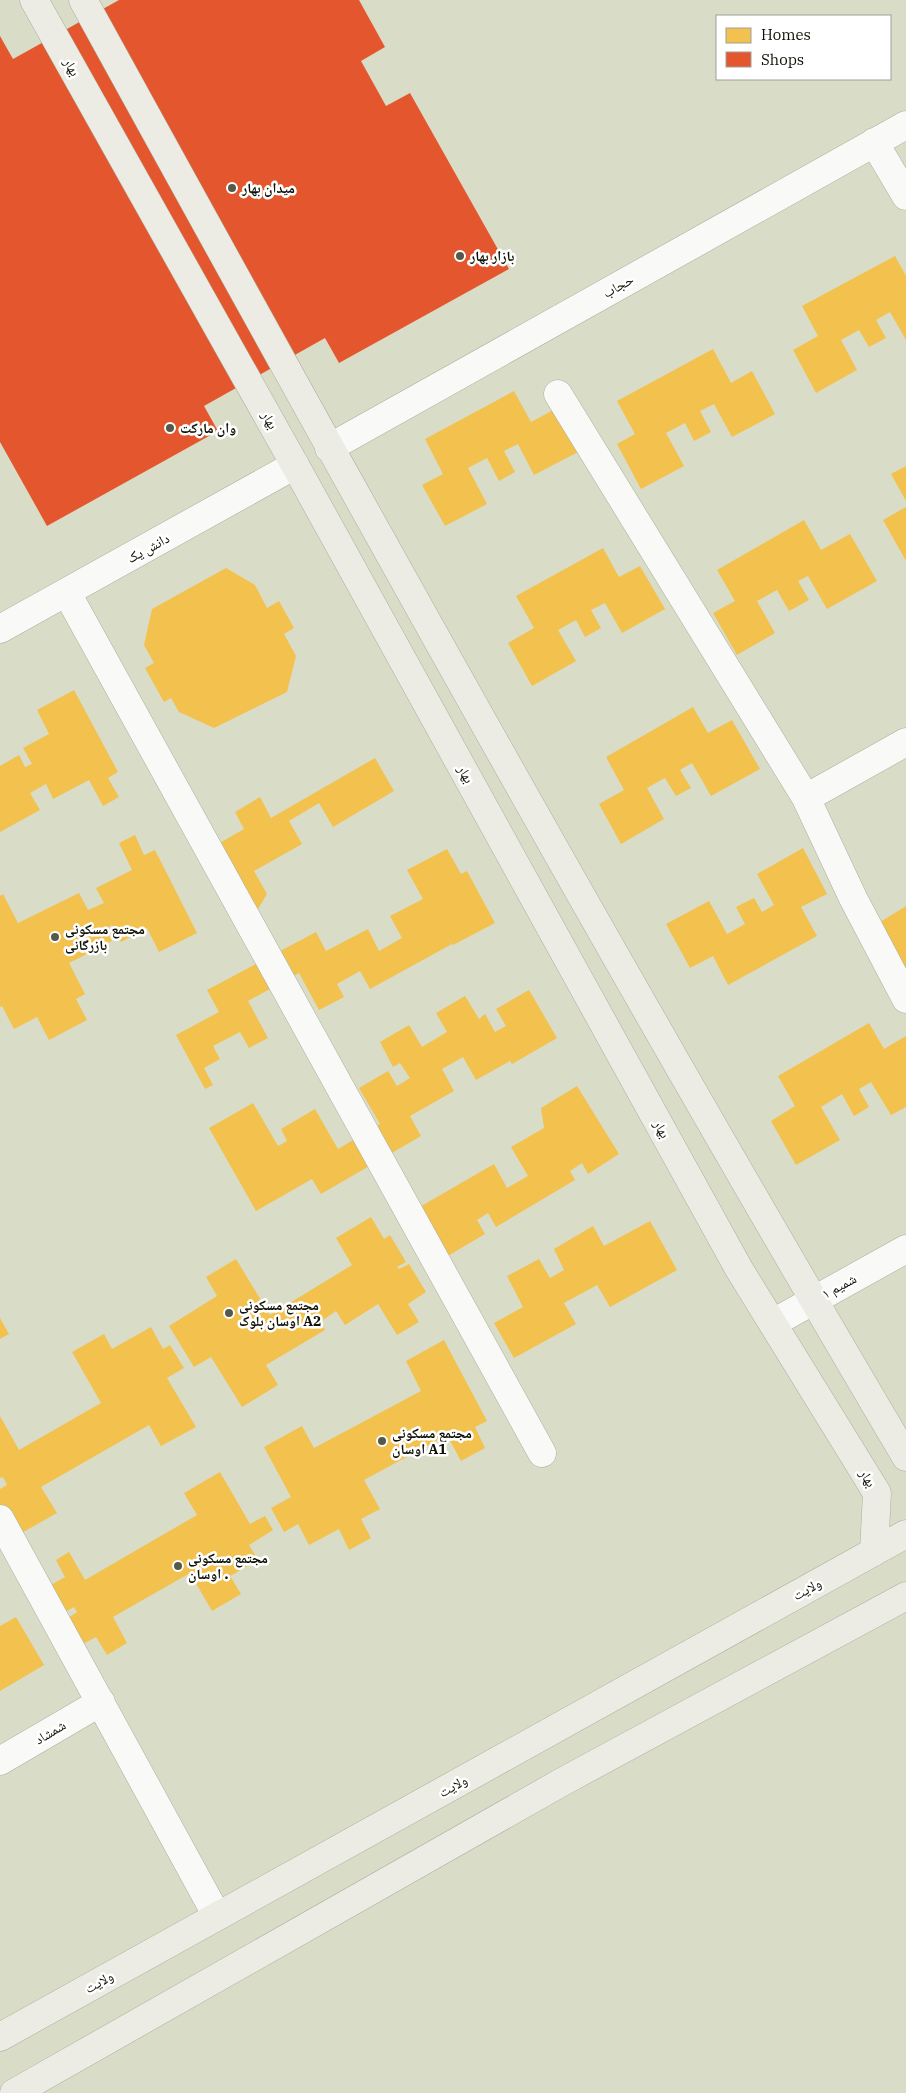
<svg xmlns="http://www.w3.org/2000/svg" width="906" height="2093" font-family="'IBM Plex Serif','Noto Naskh Arabic',serif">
  <rect width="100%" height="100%" fill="#d9ddc8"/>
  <path fill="#f2c14e" d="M895,256l11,20v64l-16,-28 -14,8 10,18 -17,9 -10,-17 -18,10 16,30 -41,23 -23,-43 25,-14 -16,-30z
    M713,349l18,34 21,-12 23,43 -43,23 -18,-33 -14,7 11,21 -17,9 -9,-18 -19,10 18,33 -43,23 -24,-45 18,-10 -18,-33z
    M514,391l17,31 26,-14 23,43 -46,24 -16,-31 -14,7 11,21 -16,9 -12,-23 -19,10 19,36 -42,22 -23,-41 21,-11 -18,-35z
    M906,466v35l-15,-27z
    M906,507v54l-23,-41z
    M804,520l17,30 29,-16 27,47 -50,28 -19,-33 -10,5 11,19 -20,11 -12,-21 -20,11 18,32 -38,22 -24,-42 22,-12 -18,-31z
    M603,548l16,29 21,-11 25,43 -43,24 -17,-30 -14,7 10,18 -16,9 -9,-17 -18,10 18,31 -44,25 -24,-43 26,-15 -18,-32z
    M226,568l29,17 12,23 12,-7 15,27 -10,6 12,22 -9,36 -73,36 -35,-16 -8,-14 -7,4 -19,-34 9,-5 -10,-18 8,-36z
    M74,690l44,82 -10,6 11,19 -16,9 -14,-26 -36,19 -7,-15 -16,9 10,17 -40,22v-66l19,-11 6,12 7,-3 -9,-16 26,-14 -12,-24z
    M693,707l15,26 24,-13 28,49 -49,27 -19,-33 -12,7 11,18 -15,8 -11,-18 -18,10 17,31 -43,25 -22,-40 25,-14 -18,-33z
    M375,758l19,33 -61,36 -14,-24 -30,18 13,23 -48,27 13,23 -9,15 -20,3 -34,-60 40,-23 -9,-17 25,-15 11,21z
    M135,835l9,20 11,-5 42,83 -38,19 -12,-24 -26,14 -9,-17 -6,4 6,12 -43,22 16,31 -9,5 11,21 -38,20 -12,-23 -23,12 -12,-23 -2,1v-111l3,-2 15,29 61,-30 9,17 16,-7 -8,-15 36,-18 -13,-27z
    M803,848l24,46 -26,13 16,29 -89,49 -15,-29 -23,12 -24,-44 43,-23 18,33 18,-10 -9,-17 18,-9 8,14 12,-7 -17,-31z
    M447,849l14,25 6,-3 28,52 -42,22 -7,-11 6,10 -82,45 -10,-18 -23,13 7,13 -25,13 -20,-37 -51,28 20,37 -19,10 -9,-16 -27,14 7,13 -16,9 9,17 -8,4 -29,-54 43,-23 -12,-22 109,-58 10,19 42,-22 11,22 23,-13 -12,-22 33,-17 -16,-29z
    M906,906v64l-29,-46z
    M529,990l28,48 -45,26 -2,-3 -34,19 -13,-23 -21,12 12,22 -44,25 11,20 -100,58 -9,-15 -56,32 -47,-83 44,-25 25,43 9,-5 -6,-12 34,-20 23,40 42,-25 -21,-36 29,-17 9,15 13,-8 -10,-15 -7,4 -13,-25 29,-17 13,22 25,-15 -11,-19 29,-17 14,23 6,-5 10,18 11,-6 -10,-17z
    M869,1023l15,26 22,-13v71l-15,8 -20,-33 -12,7 10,18 -15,9 -12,-22 -21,13 19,33 -44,25 -25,-44 24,-15 -17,-30z
    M577,1086l42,68 -31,20 -6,-11 -12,8 5,9 -79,47 -8,-14 -11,7 8,14 -39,23 -28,-49 76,-44 13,24 21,-12 -17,-29 33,-19 -3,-20z
    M371,1217l13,22 6,-4 16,27 -9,5 2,2 10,-5 17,28 -18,12 11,18 -22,13 -19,-31 -33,21 -9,-14 -16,11 5,8 -59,35 12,20 -36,22 -31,-50 -17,10 -25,-41 48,-30 -11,-19 30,-18 34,56 82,-50 -16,-27z
    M650,1221l27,49 -67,37 -13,-22 -33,18 12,21 -62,34 -20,-35 29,-16 -16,-31 32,-17 11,19 14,-8 -10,-21 39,-23 11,20z
    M0,1318l9,16 -9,5z
    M151,1327l12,22 7,-4 14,23 -17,10 29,49 -35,19 -12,-21 -108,62 16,26 -39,22 -18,-31v-15l7,-4 -4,-8 -3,1v-62l19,34 82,-47 -29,-51 32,-18 8,15z
    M444,1340l43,81 -12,6 10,21 -24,13 -14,-26 -83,45 16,29 -19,10 10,19 -22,12 -10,-21 -30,16 -11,-21 -14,8 -13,-24 20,-11 -27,-50 38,-21 12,22 107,-57 -15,-30z
    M220,1472l30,52 15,-8 8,14 -24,15 9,15 -28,16 11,18 -29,17 -22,-38 -77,44 14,26 -20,12 -11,-18 -13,7 -15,-26 9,-6 -3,-5 -9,5 -16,-26 16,-9 -9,-17 13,-8 16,28 112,-65 -13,-22z
    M16,1617l28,48 -44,26v-65z"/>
  <path fill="#e4572e" d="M119,0h240l26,47 -24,14 25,45 24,-13 99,176 -170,94 -14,-25 -121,68 14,25 -171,95 -47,-84v-406l13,23z"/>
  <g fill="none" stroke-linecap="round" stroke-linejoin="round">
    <g stroke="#abae9d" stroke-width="29">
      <path id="street" d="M874,142l32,54
        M558,394l248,404 47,100 53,101
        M329,448l577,-323
        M67,593l475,860
        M0,629l295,-164
        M806,798l100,-56
        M773,1323l133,-74
        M0,1519l217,397
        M0,1761l101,-59"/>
    </g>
    <g stroke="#abae9d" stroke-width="29">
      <path id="secondary" d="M34,0l261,465 444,804 138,224 -3,59
        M83,0c269,489 539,977 823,1457
        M0,2037l906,-503
        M14,2093l548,-311 344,-186"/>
    </g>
    <use href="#street" stroke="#f9faf7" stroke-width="28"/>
    <use href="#secondary" stroke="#ecece5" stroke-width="28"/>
  </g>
  <g fill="#565849" stroke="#fff" stroke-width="2">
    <circle cx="232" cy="188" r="5"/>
    <circle cx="460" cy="256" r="5"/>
    <circle cx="170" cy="428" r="5"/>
    <circle cx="55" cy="937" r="5"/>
    <circle cx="229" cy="1313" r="5"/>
    <circle cx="382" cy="1441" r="5"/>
    <circle cx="178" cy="1566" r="5"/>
  </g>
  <g text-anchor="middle" stroke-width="5" stroke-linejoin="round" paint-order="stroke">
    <g font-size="14" fill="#0f1004" stroke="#fff">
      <text transform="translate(72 67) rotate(61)" y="5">بهار</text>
      <text transform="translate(618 286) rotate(-29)" y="5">حجاب</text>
      <text transform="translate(270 420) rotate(61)" y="5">بهار</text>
      <text transform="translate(148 548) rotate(-29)" y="5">دانش یک</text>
      <text transform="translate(466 774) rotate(61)" y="5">بهار</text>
      <text transform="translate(662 1129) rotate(61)" y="5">بهار</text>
      <text transform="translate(839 1286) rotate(-29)" y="5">شمیم ۱</text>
      <text transform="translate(868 1478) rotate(58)" y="5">بهار</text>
      <text transform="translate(807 1589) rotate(-29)" y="5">ولایت</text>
      <text transform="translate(50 1732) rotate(-31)" y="5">شمشاد</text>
      <text transform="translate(453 1786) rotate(-29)" y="5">ولایت</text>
      <text transform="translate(99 1982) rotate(-29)" y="5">ولایت</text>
    </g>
    <g font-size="14" font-weight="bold" fill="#0f1004" stroke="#fff" text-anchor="start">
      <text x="242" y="193">میدان بهار</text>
      <text x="470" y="261">بازار بهار</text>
      <text x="180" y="433">وان مارکت</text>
      <text x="65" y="934">مجتمع مسکونی<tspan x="65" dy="16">بازرگانی</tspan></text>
      <text x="239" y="1310">مجتمع مسکونی<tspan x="239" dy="16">اوسان بلوک A2</tspan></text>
      <text x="392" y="1438">مجتمع مسکونی<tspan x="392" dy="16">اوسان A1</tspan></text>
      <text x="188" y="1563">مجتمع مسکونی<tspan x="188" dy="16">اوسان .</tspan></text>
    </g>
  </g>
  <rect x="716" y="15" width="175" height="65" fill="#ffffff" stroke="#9f9f9b"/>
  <rect x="726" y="28" width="25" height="15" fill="#f2c14e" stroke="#9f9f9b"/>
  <text x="761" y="40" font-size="15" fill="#0f1004">Homes</text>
  <rect x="726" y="52" width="25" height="15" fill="#e4572e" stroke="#9f9f9b"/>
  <text x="761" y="65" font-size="15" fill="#0f1004">Shops</text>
</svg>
